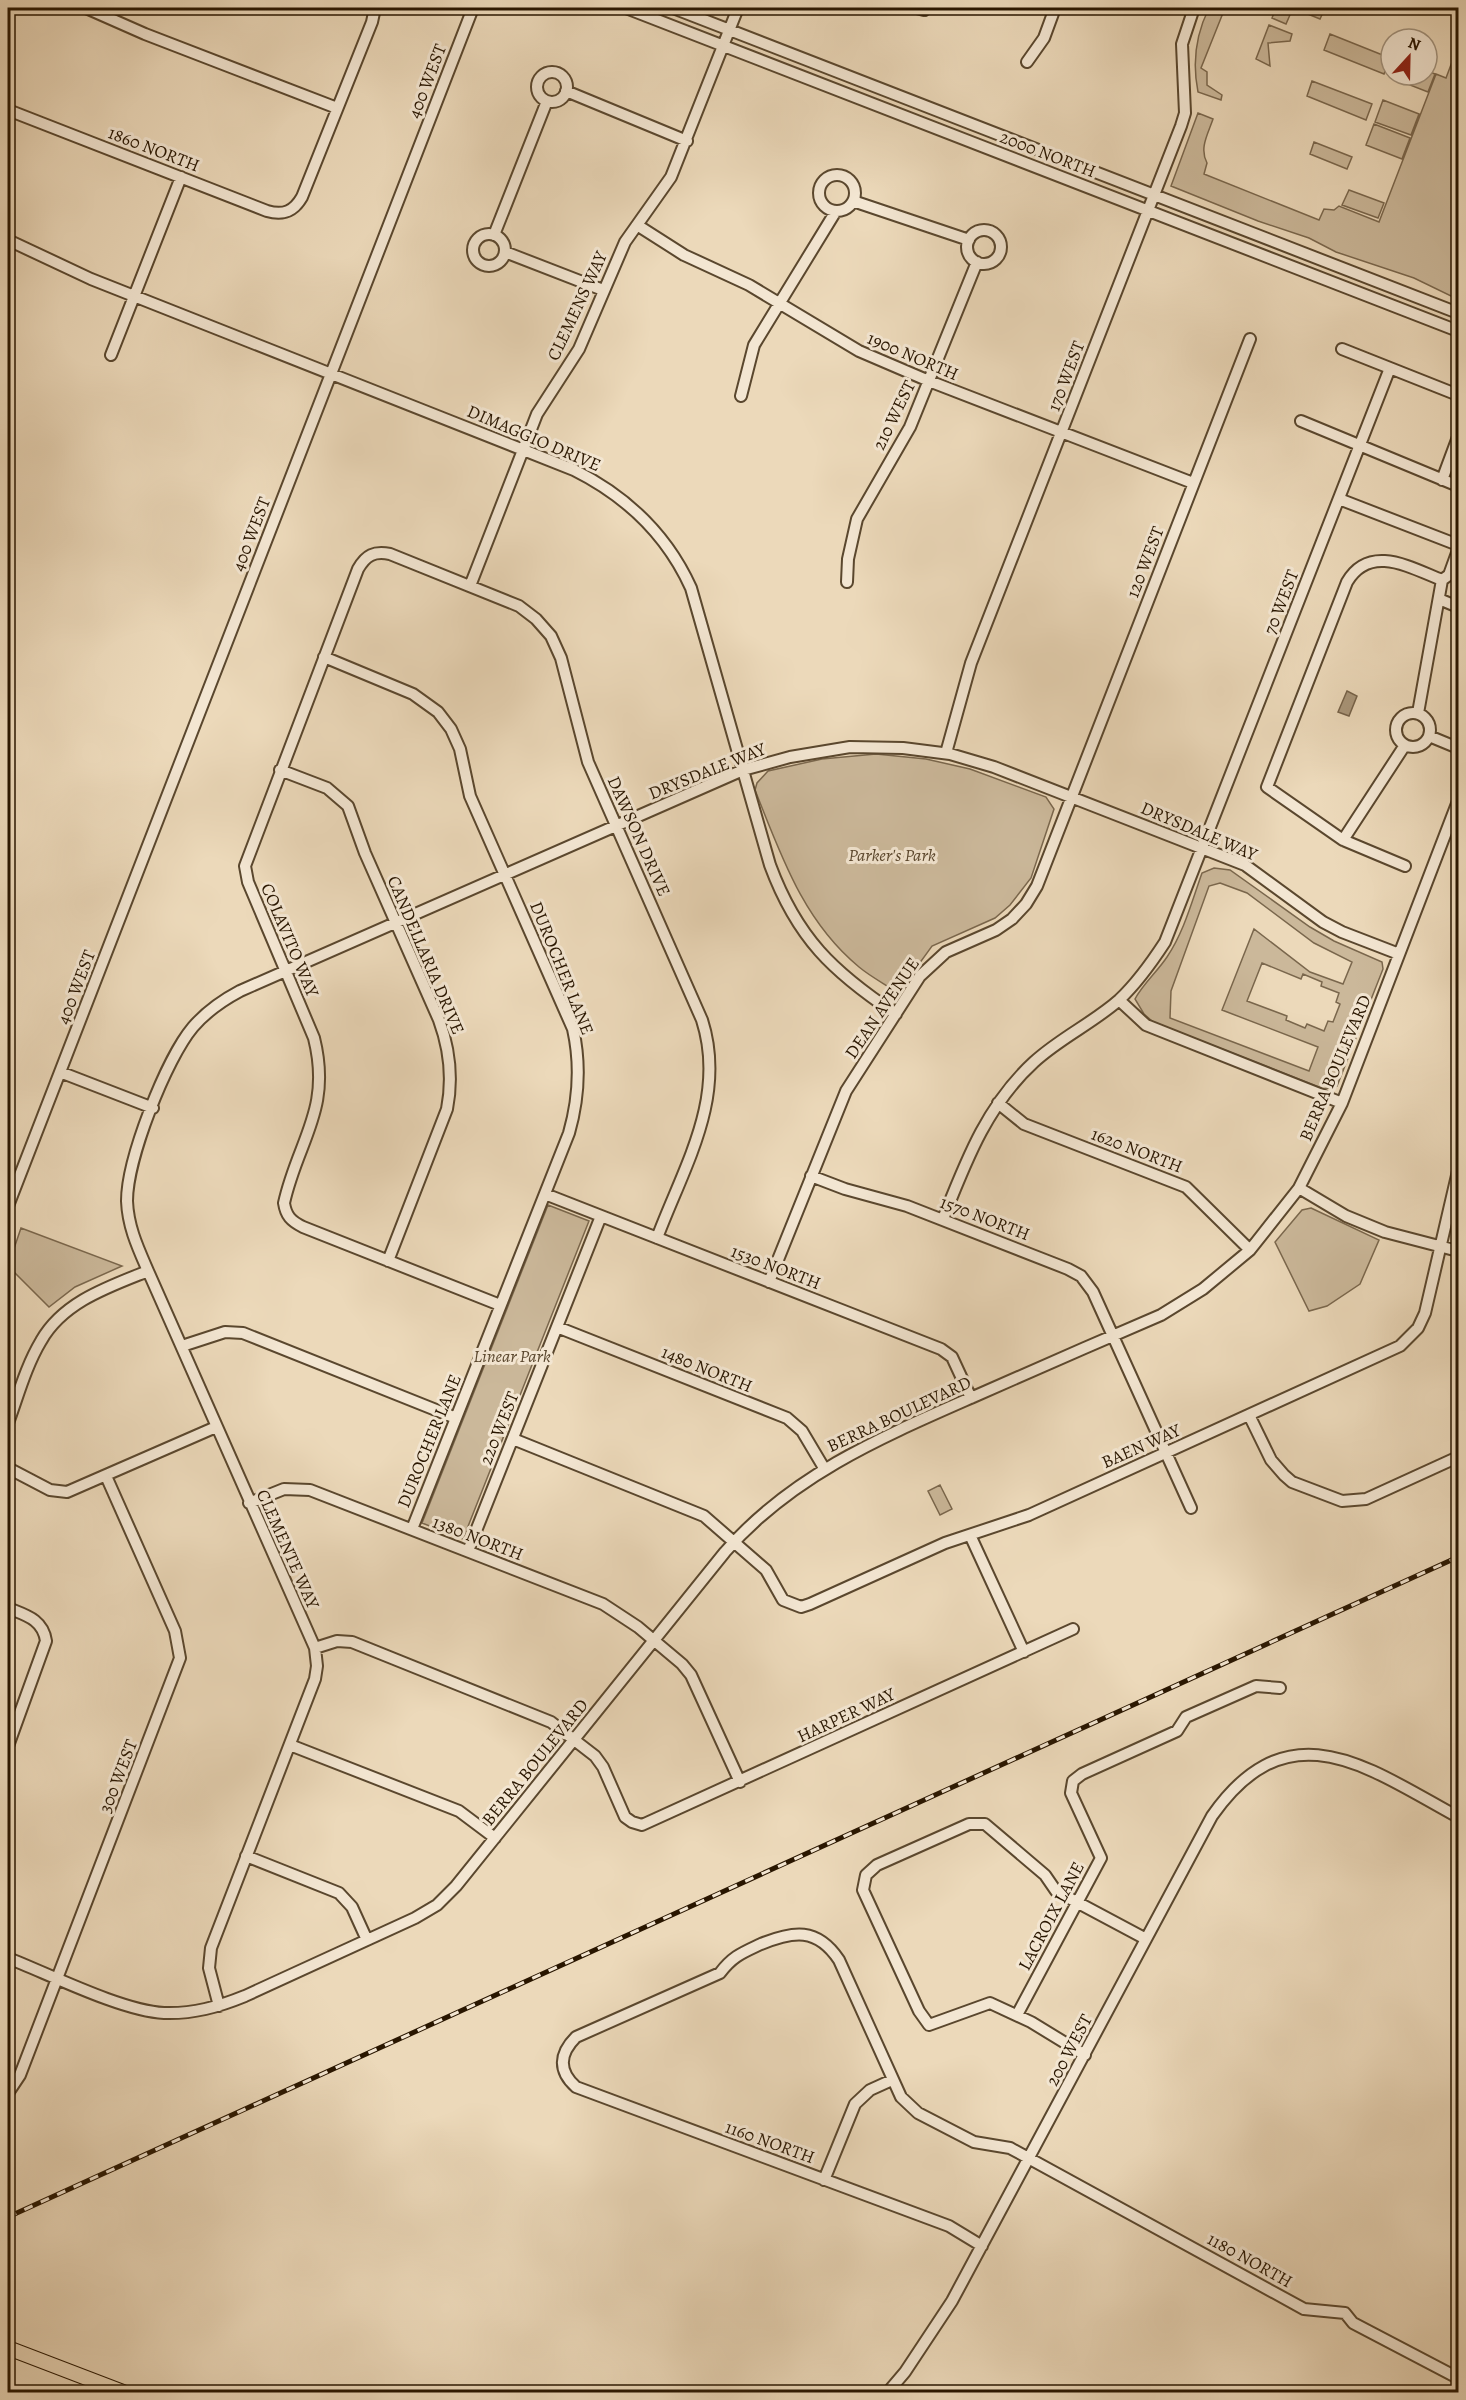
<svg xmlns="http://www.w3.org/2000/svg" width="1466" height="2400" font-family="Alegreya,serif">
  <rect width="100%" height="100%" fill="#ecd9ba"/>
  <filter id="stains"><feTurbulence type="fractalNoise" baseFrequency=".00333" numOctaves="4"/><feColorMatrix values="0 0 0 0 .2 0 0 0 0 .09 0 0 0 0 .02 0 0 0 .5 -.17"/></filter>
  <radialGradient id="worn" r=".72"><stop offset=".6" stop-color="#630" stop-opacity="0"/><stop offset="1" stop-color="#630" stop-opacity=".3"/></radialGradient>
  <path fill="#cbb89a" stroke="#7a674d" stroke-width="1.5" fill-rule="evenodd" d="M1209,8l14,5 -22,55 6,4v13l15,10 -1,5 -23,-8c-6,-30 -2,-58 11,-84z
    M1276,8h49l-5,11 -27,-11 -7,16 -14,-6z
    M1269,25l23,9 -2,7 -22,2 2,23 -14,-7z
    M1330,34l60,24 -6,16 -60,-24z
    M1458,46v237l-5,14 -39,-19 -78,-26 -27,-14 -51,-17 -87,-35 27,-73 15,6c-5,15 -14,29 -6,44l-3,11 115,46 5,-11 10,1 5,-4 40,16 57,-148 10,4z
    M1427,71l8,3 -7,18 -36,-14 2,-3h33z
    M1312,81l60,23 -6,16 -59,-24z
    M1383,100l36,14 -8,21 -36,-13z
    M1374,124l36,14 -8,21 -36,-14z
    M1314,142l38,15 -5,12 -37,-15z
    M1349,190l35,13 -6,15 -36,-13z
    M876,754l50,5 44,10 76,28 8,12 -23,69 -21,27 -15,13 -63,28 -34,47c-13,-9 -27,-16 -39,-26 -56,-46 -78,-112 -104,-177l2,-7 11,-12 54,-12z
    M1214,868l16,2 80,57 24,14 48,21 1,7 -46,117 -13,3 -171,-67 -9,-8 -9,-15c8,-15 22,-27 32,-42 17,-25 25,-56 35,-84zM1220,883l27,10 67,50 38,19 -9,22 -33,-12 -56,-43 -32,81 96,37 -9,24 -139,-53 1,-27 38,-105zM1262,963l39,16 2,-5 19,8 -1,4 18,7 -3,9 4,2 -7,18 -5,-1 -4,10 -17,-7 -2,4 -19,-8 1,-4 -40,-15z
    M548,1205l41,16 -126,318 -41,-16z
    M1311,1208l68,32 -19,44 -33,22 -18,5 -34,-69 27,-32z
    M21,1228l101,38 -47,21 -26,20 -41,-41z
    M940,1485l12,24 -12,6 -12,-24z"/>
  <path fill="#aa977b" stroke="#76634a" stroke-width="1.5" d="M1347,691l10,5 -8,20 -11,-4z"/>
  <g fill="none" stroke-linecap="round" stroke-linejoin="round">
    <g stroke="#5a472e" stroke-width="14">
      <path id="minor" d="M86,8l59,26 192,74
        M626,8l832,323
        M673,8l785,305
        M917,8l7,2 1,-2
        M1027,62l17,-24 11,-30
        M537 87a15 15 0 1 1 30 0a15 15 0 1 1-30 0Z
        M566,91l121,50
        M8,110l259,101c17,5 27,0 35,-14l70,-175 3,-14
        M819 193a18 18 0 1 1 36 0a18 18 0 1 1-36 0Z
        M853,201l116,39
        M637,225l47,30 65,30 110,66 70,30 264,102
        M967 247a17 17 0 1 1 34 0a17 17 0 1 1-34 0Z
        M473 250a16 16 0 1 1 32 0a16 16 0 1 1-32 0Z
        M494,235l53,-134
        M8,240l83,39 483,191c52,26 93,65 117,118l79,277c27,73 63,107 126,149
        M505,252l98,38
        M1342,349l116,46
        M111,355l70,-178
        M741,396l13,-51 82,-134
        M1301,421l157,65
        M1442,480l16,-43
        M1339,499l119,46
        M847,582l1,-23 9,-40 53,-92 67,-165
        M470,586l67,-172 42,-65 46,-107 46,-65 67,-169
        M1439,599l19,8
        M324,657l89,37 25,18 13,17 9,20 10,47 103,233c8,36 6,69 -4,104l-157,396
        M1418,713l24,-133
        M1396 730a17 17 0 1 1 34 0a17 17 0 1 1-34 0Z
        M1429,736l29,12
        M946,753l25,-90 210,-537 4,-13 -3,-69 12,-36
        M280,770l47,18 21,18 17,47 74,167c11,30 14,58 8,89l-59,152
        M1343,840l-76,-53 80,-205c23,-39 64,-14 95,-2l7,-5 9,-25
        M1405,866l-62,-26 62,-95
        M1119,1000l27,25 196,78
        M60,1072l93,36
        M998,1103l26,21 162,63 64,63
        M811,1176l34,13 62,17 161,63 13,7 12,16 98,216
        M1299,1188l47,28 39,16 73,19
        M545,1194l396,155 11,8 19,41
        M8,1206l465,-1198
        M943,1219c23,-58 44,-114 91,-157 26,-24 59,-39 85,-62 18,-17 33,-38 46,-58l225,-574
        M769,1282l77,-191 74,-115 26,-24 50,-22 16,-11 14,-15 11,-18 213,-547
        M500,1305l-197,-78c-12,-6 -17,-11 -19,-24 14,-63 48,-93 30,-165l-66,-156 -3,-16 113,-297c8,-14 16,-18 32,-15l129,52 17,13 15,17 10,22 27,104 114,258c25,78 -18,146 -45,218
        M557,1327l230,91 15,13 22,37
        M182,1346l43,-14 18,1 213,85
        M1249,1415l22,45 13,15 8,7 50,19 24,-2 92,-42
        M8,1423c10,-27 18,-57 33,-82 22,-39 67,-54 107,-70
        M513,1439l191,77 62,54 17,30 18,7 9,-3 135,-61 84,-28 371,-169 18,-18 7,-15 33,-142
        M8,1468l42,22 17,2 149,-65
        M249,1503l35,-14 26,1 293,114 35,23 44,37 9,11 49,107
        M970,1535l54,117
        M468,1551l133,-335
        M8,1608c17,7 35,11 38,33l-38,105
        M315,1648l22,-7 15,1 199,80 44,34 8,11 22,50 7,5 10,3 431,-196
        M290,1745l169,66 36,27
        M246,1856l93,37 13,14 15,33
        M8,1958c41,16 114,53 156,55 29,1 54,-6 81,-17l170,-78 22,-13 19,-19 269,-334c67,-77 157,-115 248,-155 63,-28 125,-55 188,-82l42,-26 47,-39 49,-62 43,-85 116,-302
        M219,2006l-10,-38 2,-20 104,-269 2,-13 -2,-18 -167,-377c-10,-23 -20,-44 -21,-70 0,-42 39,-142 66,-174 13,-15 30,-27 47,-36l503,-221 47,-13 60,-10 53,1 47,6 44,13 251,98 78,57 19,10 57,22
        M1017,2015l84,-157 -30,-65 2,-12 9,-7 95,-43 9,-14 70,-31 24,2
        M1085,2055l-54,-33 -41,-19 -61,22 -10,-14 -56,-121 3,-15 11,-10 92,-41h16l60,51 11,16 90,48
        M8,2093l12,-18 160,-417 -5,-27 -69,-155
        M824,2180l31,-76 15,-14 22,-10
        M982,2246l-33,-20 -373,-139c-18,-16 -17,-33 0,-50l144,-64c13,-17 22,-20 41,-29 32,-13 56,-17 78,16l62,137 17,16 56,29 36,6 294,161 41,4 8,10 105,55
        M888,2392l17,-20 47,-71 260,-485c77,-110 156,-48 246,1"/>
    </g>
    <g stroke="#291600" stroke-width="16">
      <path id="major" d="M8,2348l115,44"/>
    </g>
    <use href="#minor" stroke="#f3e6d2" stroke-width="10"/>
    <use href="#major" stroke="#ecd9ba" stroke-width="14"/>
    <g stroke="#291600" stroke-width="5">
      <path id="rail" d="M8,2217l1450,-660"/>
    </g>
    <use href="#rail" stroke="#f3e6d2" stroke-width="3" stroke-dasharray="9" stroke-linecap="butt"/>
  </g>
  <g text-anchor="middle" stroke-width="6" stroke-linejoin="round" paint-order="stroke">
    <g font-size="18" fill="#291600" stroke="#f3e6d2">
      <text transform="translate(427 81) rotate(-69)" y="6">400 WEST</text>
      <text transform="translate(154 149) rotate(21)" y="6">1860 NORTH</text>
      <text transform="translate(1048 154) rotate(21)" y="6">2000 NORTH</text>
      <text transform="translate(577 306) rotate(-65)" y="6">CLEMENS WAY</text>
      <text transform="translate(913 356) rotate(23)" y="6">1900 NORTH</text>
      <text transform="translate(1066 376) rotate(-69)" y="6">170 WEST</text>
      <text transform="translate(894 415) rotate(-64)" y="6">210 WEST</text>
      <text transform="translate(534 438) rotate(23)" y="6">DIMAGGIO DRIVE</text>
      <text transform="translate(251 534) rotate(-69)" y="6">400 WEST</text>
      <text transform="translate(1145 562) rotate(-69)" y="6">120 WEST</text>
      <text transform="translate(1281 602) rotate(-69)" y="6">70 WEST</text>
      <text transform="translate(707 771) rotate(-22)" y="6">DRYSDALE WAY</text>
      <text transform="translate(1199 831) rotate(23)" y="6">DRYSDALE WAY</text>
      <text transform="translate(639 836) rotate(66)" y="6">DAWSON DRIVE</text>
      <text transform="translate(290 940) rotate(67)" y="6">COLAVITO WAY</text>
      <text transform="translate(426 955) rotate(67)" y="6">CANDELLARIA DRIVE</text>
      <text transform="translate(562 968) rotate(68)" y="6">DUROCHER LANE</text>
      <text transform="translate(76 987) rotate(-69)" y="6">400 WEST</text>
      <text transform="translate(882 1008) rotate(-56)" y="6">DEAN AVENUE</text>
      <text transform="translate(1335 1068) rotate(-67)" y="6">BERRA BOULEVARD</text>
      <text transform="translate(1137 1150) rotate(21)" y="6">1620 NORTH</text>
      <text transform="translate(985 1218) rotate(21)" y="6">1570 NORTH</text>
      <text transform="translate(776 1267) rotate(21)" y="6">1530 NORTH</text>
      <text transform="translate(707 1369) rotate(22)" y="6">1480 NORTH</text>
      <text transform="translate(899 1414) rotate(-25)" y="6">BERRA BOULEVARD</text>
      <text transform="translate(499 1428) rotate(-68)" y="6">220 WEST</text>
      <text transform="translate(429 1441) rotate(-68)" y="6">DUROCHER LANE</text>
      <text transform="translate(1141 1446) rotate(-24)" y="6">BAEN WAY</text>
      <text transform="translate(478 1538) rotate(21)" y="6">1380 NORTH</text>
      <text transform="translate(288 1549) rotate(66)" y="6">CLEMENTE WAY</text>
      <text transform="translate(846 1715) rotate(-25)" y="6">HARPER WAY</text>
      <text transform="translate(535 1762) rotate(-51)" y="6">BERRA BOULEVARD</text>
      <text transform="translate(118 1776) rotate(-69)" y="6">300 WEST</text>
      <text transform="translate(1051 1916) rotate(-62)" y="6">LACROIX LANE</text>
      <text transform="translate(1069 2050) rotate(-62)" y="6">200 WEST</text>
      <text transform="translate(770 2142) rotate(20)" y="6">1160 NORTH</text>
      <text transform="translate(1250 2260) rotate(29)" y="6">1180 NORTH</text>
    </g>
    <g font-size="18" font-style="italic" fill="#5a472e" stroke="#f3e6d2">
      <text x="892" y="861">Parker's Park</text>
      <text x="512" y="1362">Linear Park</text>
    </g>
  </g>
  <rect width="1466" height="2400" fill="none" stroke="#ecd9ba" stroke-width="30"/>
  <rect x="9" y="9" width="1448" height="2382" fill="none" stroke="#291600" stroke-width="3"/>
  <rect x="15" y="15" width="1436" height="2370" fill="none" stroke="#291600" stroke-width="1.5"/>
  <g transform="translate(1409 57) rotate(22)"><circle r="28" fill="#f3e6d2" stroke="#a2937e" stroke-width="1.5"/>
  <path d="M0-4.5L10 22L0 15L-10 22Z" fill="#8f2418"/>
  <text y="-9" font-size="16" font-weight="bold" text-anchor="middle" fill="#291600">N</text>
  </g>
  <rect width="100%" height="100%" filter="url(#stains)"/>
  <rect width="100%" height="100%" fill="url(#worn)"/>
</svg>
